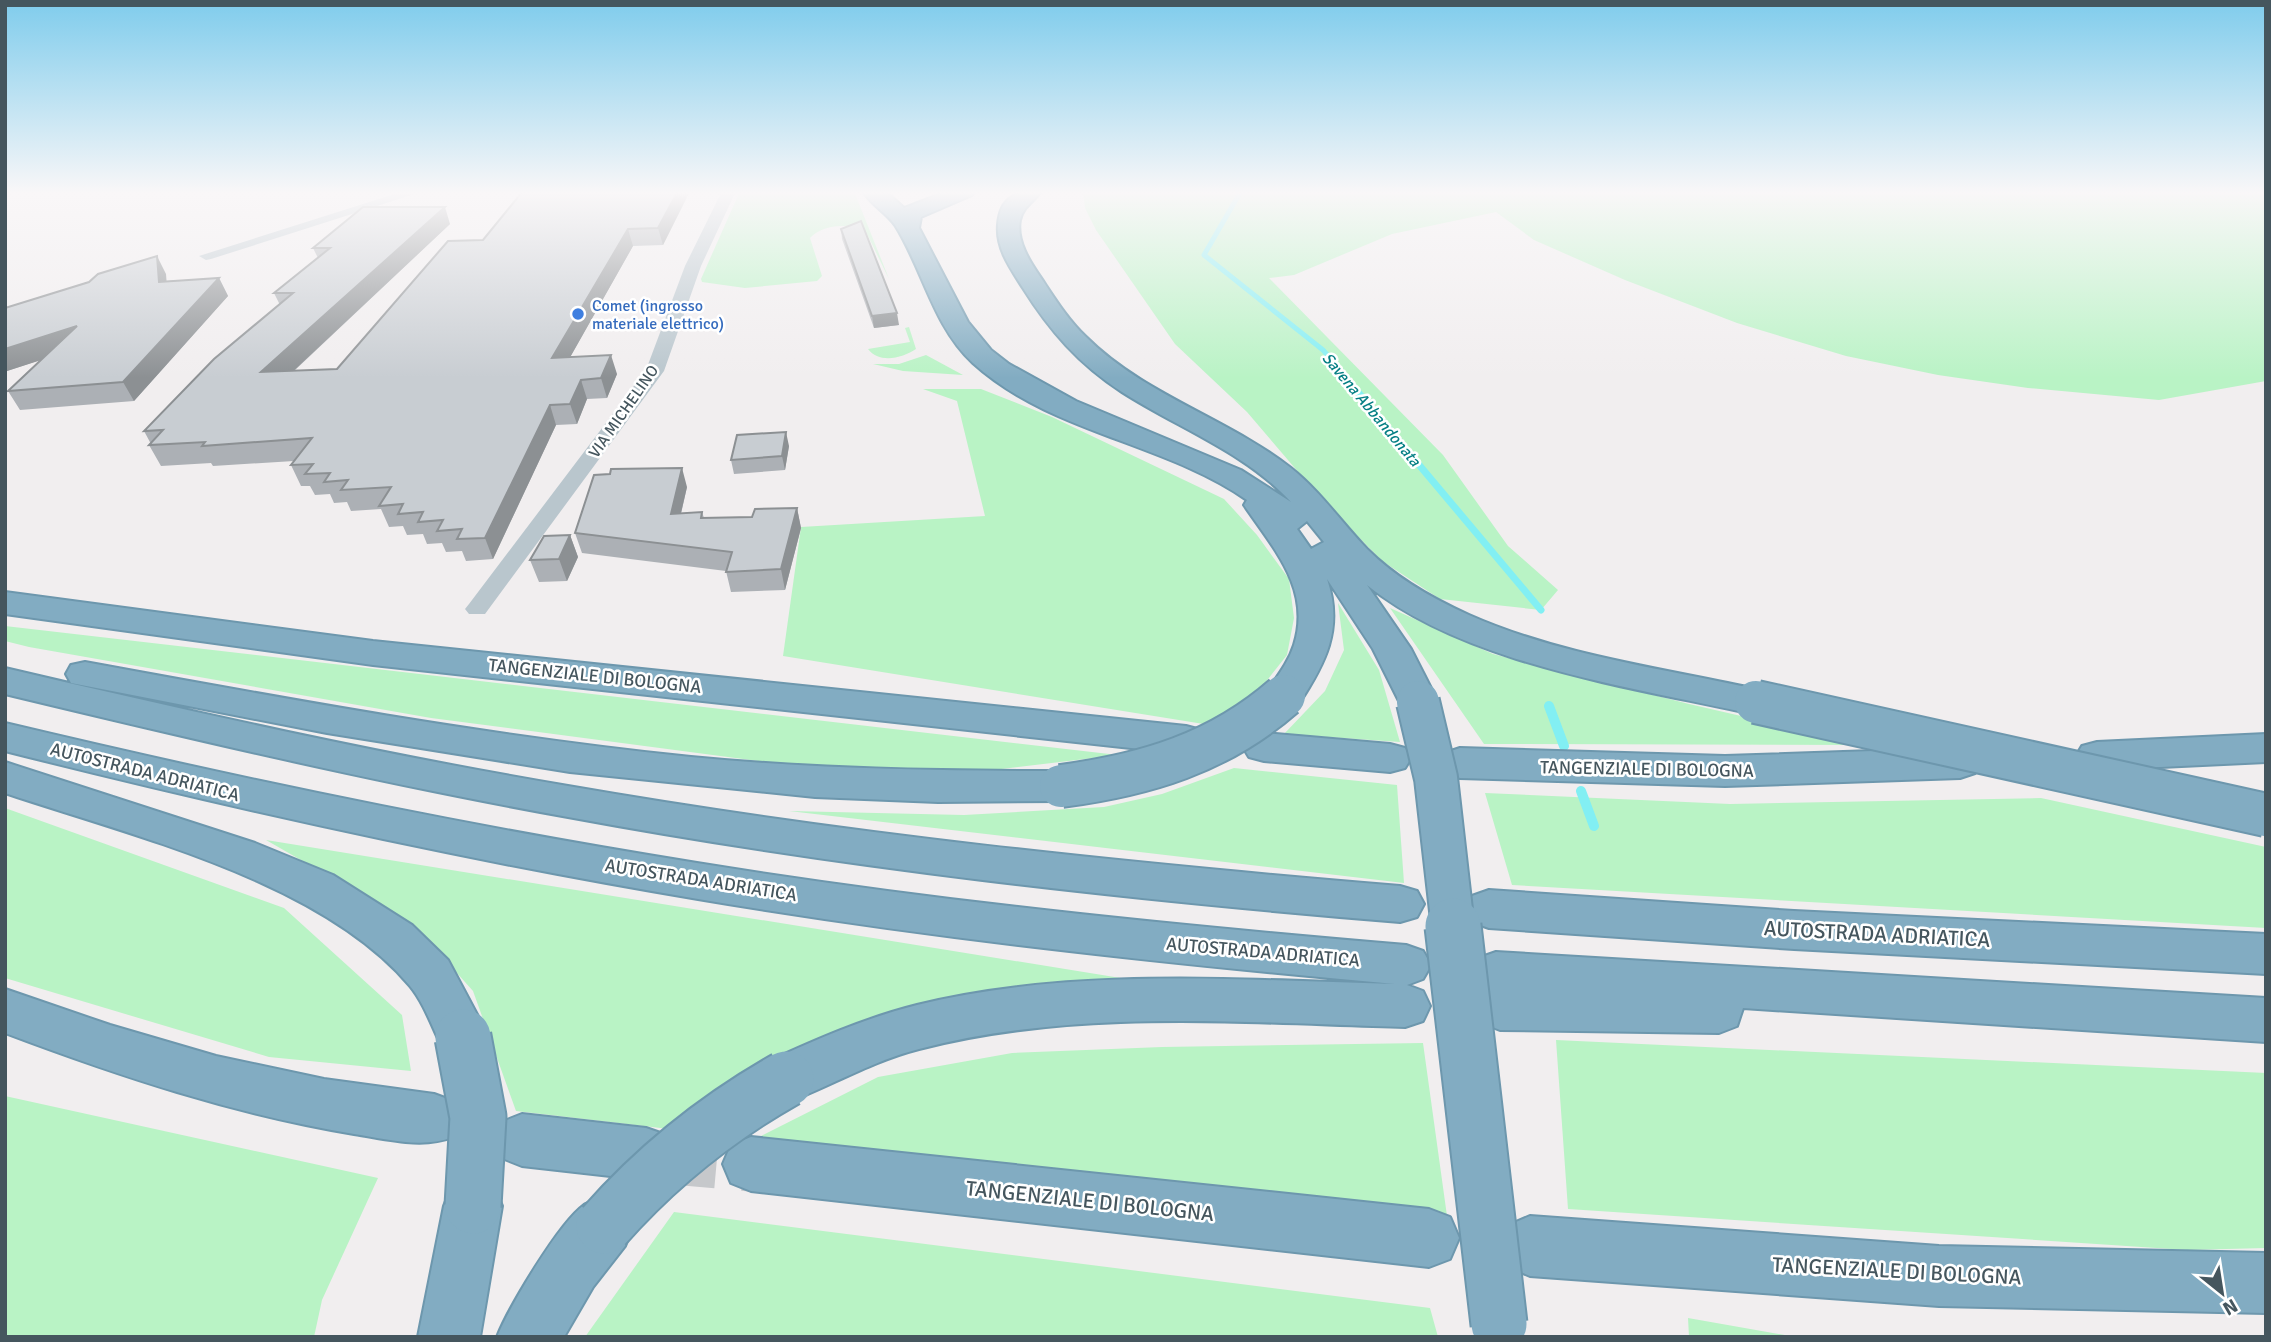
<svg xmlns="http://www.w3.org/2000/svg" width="2271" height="1342" font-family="Signika,sans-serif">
  <rect width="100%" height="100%" fill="#f1eeef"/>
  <path fill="#b9f3c5" d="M740,191h114l35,88 -22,-45c-15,-12 -44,-10 -57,4l12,38 -5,5 -72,7 -43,-6 -1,-3z
    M1083,191h1183v190l-107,19 -131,-12 -90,-13 -92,-19 -109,-33 -112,-43 -91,-40 -38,-28 -104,22 -98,41 -25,3 174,177 65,91 50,44 -17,20 -101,-11 -58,-38 -59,-60 -76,-89 -72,-68 -79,-114 -11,-22z
    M909,327l7,22c-13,9 -37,15 -48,0l42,-7 -5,-14z
    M926,355l37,20 -60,-4 -30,-7h26z
    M923,389h58l71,28 172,82 33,36 32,44 5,39 -7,37 -30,38 -41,33 -433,-70 18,-129 184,-11 -28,-115z
    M1338,603l41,67 21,72 -116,-8 41,-43 19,-41z
    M1390,608l103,46 196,50 177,41 -382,-1z
    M5,626l1113,129 -149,18 -195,-10 -343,-45 -402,-71 -24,-6z
    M1234,768l163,17 7,98 -615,-72 175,4 140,-8 58,-13z
    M1485,793l245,11 311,-6 225,49v81l-754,-43z
    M5,808l279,100 118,107 9,56 -142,-14 -264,-79z
    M266,840l867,140 -189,23 -131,37 -144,89 -153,-18 -43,-120 -59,-66z
    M1556,1040l710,33v175l-79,2 -619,-41z
    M1423,1043l24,173 -692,-77 123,-62 134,-24 150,-6z
    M5,1096l373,82 -56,122 -8,37h-309z
    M674,1212l756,96 8,29h-853z
    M1688,1318l108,19h-107z"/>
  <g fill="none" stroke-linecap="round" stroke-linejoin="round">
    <path stroke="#82eff3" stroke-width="5" d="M1241,191l-37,64 119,95 20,23"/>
    <path stroke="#82eff3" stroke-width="7" d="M1341,372l200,238"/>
    <path stroke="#82eff3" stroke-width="10" d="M1549,706l15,40
      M1581,791l13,35"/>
    <path stroke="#c6c8cb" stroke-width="55" stroke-dasharray="55 27" stroke-linecap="butt" d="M662,1156l89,8"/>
    <g stroke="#6d97ad" stroke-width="4">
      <path id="motorway" d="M863,191h22l19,17 44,-17h27l-3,4 -51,22 -2,11 49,94 23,28 18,14 67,37 165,69 50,32c-46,-50 -113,-74 -169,-110 -43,-28 -72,-61 -99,-104 -12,-19 -27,-39 -25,-63 2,-29 19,-34 43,-34 -6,10 -18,15 -21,29 -4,21 10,42 21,58 14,21 27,42 45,59 58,58 141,81 205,131 29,23 50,54 76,81 29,29 64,49 102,66 90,40 191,53 287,74l14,4 6,9 -6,9 -14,4c-123,-28 -290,-50 -389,-130l44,64 27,53 -6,9 -14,4 -14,-4 -31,-62 -46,-70c17,50 -2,85 -29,126l-14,4 -14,-4 -6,-9c11,-17 24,-32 30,-51 18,-56 -21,-97 -50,-140l3,-5c-83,-58 -197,-67 -274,-137 -40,-37 -50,-94 -78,-138 -9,-13 -25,-21 -32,-34zM1307,521l17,21 -13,7 -14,-20z
        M5,592l368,49 813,85 15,4 6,10 -6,10 -15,4 -813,-89 -368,-51z
        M85,662c201,37 402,74 606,95 123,12 246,14 370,14l15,4 6,11 -6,11 -15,4 -123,1 -123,-5 -245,-25 -243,-39 -256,-50 -5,-9 5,-9z
        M5,668c187,44 374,86 563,118 276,48 554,77 832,100l17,5 7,13 -7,13 -17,5c-279,-23 -557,-54 -832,-105 -189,-34 -376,-78 -563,-123z
        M5,723c230,55 460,103 692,140 235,38 472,62 709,82l17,6 8,14 -8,14 -16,6 16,6 7,15 -7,15 -18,6c-160,-4 -330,-19 -486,22 -47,12 -88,37 -133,54l-19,-7 -8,-17 8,-17c48,-22 98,-44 150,-57 154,-38 321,-25 478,-21 -233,-21 -466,-46 -697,-85 -233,-39 -463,-90 -693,-148z
        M1264,733l126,11 15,4 6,10 -6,10 -15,4 -126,-11 -15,-4 -6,-10 6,-10z
        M2266,734v28l-169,8 -15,-4 -6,-10 6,-10 15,-4z
        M1460,748l265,8 235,-8 15,5 6,10 -6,10 -15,5 -235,8 -265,-8 -15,-5 -6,-10 6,-10z
        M5,762l250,81 78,32 79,50 36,35 41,77 -8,16 -18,6 -18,-6c-11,-21 -20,-49 -35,-67 -88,-105 -277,-150 -405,-193z
        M1489,890l305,21 472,23v40l-472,-25 -305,-21 -17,-6 -7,-13 7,-13z
        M1496,952l770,46v44l-523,-34 -6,18 -18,7 -219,-3 -18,-7 -7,-15 7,-15 7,-3 -10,-4 -8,-14 8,-14z
        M5,989l105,36 106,31 108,23 110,15 19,7 8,18 -8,18c-31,12 -66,2 -99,-3 -120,-20 -235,-58 -349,-101z
        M522,1114l124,14 20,7 8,19 -8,19 -20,7 -124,-14 -20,-8 -8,-18 8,-18z
        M751,1137l678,72 21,8 9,21 -9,21 -21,8 -678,-76 -20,-8 -8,-19 8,-19z
        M473,1178l21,8 8,20 -22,131h-62l26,-131 8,-20z
        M604,1197l21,9 8,20 -8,20 -32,41 -29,50h-67c12,-30 62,-114 87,-132 5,-3 14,-5 20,-8z
        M1530,1216l409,30 327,7v60l-327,-7 -409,-30 -21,-9 -9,-21 9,-21z"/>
    </g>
    <path fill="#b9c6cd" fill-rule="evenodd" d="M404,191h20l-213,68 -5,1 -7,-4z
      M722,191h14l-35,75 -37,105 -179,243h-16l-4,-5 4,-5 177,-234 39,-104z"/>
    <use href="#motorway" fill="#82acc2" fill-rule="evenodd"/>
    <g stroke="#6d97ad" stroke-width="46" stroke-linecap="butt">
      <path id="motorway-bridge-far1" d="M1418,702l18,76 17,150
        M1756,702l510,113
        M1061,786c84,-11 158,-33 223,-90"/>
    </g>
    <g stroke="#6d97ad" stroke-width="59" stroke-linecap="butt">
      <path id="motorway-bridge" d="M1453,926l46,398
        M463,1037l15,80 -5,89
        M604,1226c53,-60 113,-108 182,-147"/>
    </g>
    <use href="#motorway-bridge-far1" stroke="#82acc2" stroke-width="42"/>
    <use href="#motorway-bridge" stroke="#82acc2" stroke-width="55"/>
  </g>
  <path fill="#acb0b5" d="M690,191l-27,54 -30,1 -63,111 47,17 -10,24 -20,1 -10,25 -21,1 -63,134 -27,2 -4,-10 -16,1 -4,-9 -15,1 -4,-10 -16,1 -4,-9 -14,1 -8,-18 -30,2 -4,-9 -13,1 -4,-9 -15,1 -5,-9h-9l-10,-21 3,-4 -81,5 -2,-3 -50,3 -12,-21 2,-1 -7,-13 136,-126 -6,-12 44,-35 -5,-10 137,-24 -156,147 43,-2 146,-129z
    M841,229l58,96 -25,3 -32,-89z
    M166,274v7l53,-3 9,18 -94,105 -114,9 -12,-19 32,-31 -33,11 -2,-1v-62l84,-26z
    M789,446l-4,24 -51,4 -3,-14z
    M687,487l-6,27 21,-2 2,6 48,-1 45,-9 4,20 -16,62 -54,2 -5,-21 -144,-18 -7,-20z
    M570,535l8,22 -11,24 -28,1 -9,-22z"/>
  <path fill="#8c9093" d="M678,191h12l-27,54 -5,-17z
    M445,207l5,17 -179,168 -10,-20z
    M628,229l5,17 -74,131 -7,-19z
    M157,256l9,18 2,26 -9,-18z
    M219,278l9,18 -94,105 -11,-19z
    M897,313l2,12 -25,3 -2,-12z
    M77,326l11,19 -81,26 -2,-2v-20z
    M611,355l6,19 -10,24 -6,-20z
    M581,380l6,19 -10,25 -7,-20z
    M550,405l6,20 -63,134 -8,-21z
    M786,432l3,14 -4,24 -3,-14z
    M682,468l5,19 -11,47 -5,-20z
    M797,508l4,20 -16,62 -4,-21z
    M570,535l8,22 -11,24 -8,-22z"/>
  <path fill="#c8cdd2" stroke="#8c9093" stroke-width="2" d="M523,191h155l-20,37 -30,1 -76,129 59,-3 -10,23 -20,2 -11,24 -20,1 -65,133 -28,1 5,-10 -25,2 6,-11 -25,2 5,-10 -25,2 5,-10 -24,2 12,-19 -50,3 7,-10 -24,2 6,-9 -25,1 8,-10 -22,1 21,-27 -110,8 3,-4 -56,3 14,-15 -19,1 70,-72 79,-66h-19l56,-45h-17l50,-41h82l-184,165 76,-3 111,-128 35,-1z
    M861,221l36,92 -25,3 -31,-87z
    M157,256l2,26 60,-4 -96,104 -115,9 69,-65 -72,23v-41l84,-26 9,-8z
    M786,432l-4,24 -51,4 6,-25z
    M682,468l-11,46 31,-2 -1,6 51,-1 3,-8 42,-1 -16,61 -55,3 6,-20 -157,-19 19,-58 16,-1 1,-5z
    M570,535l-11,24 -29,1 14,-24z"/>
  <linearGradient id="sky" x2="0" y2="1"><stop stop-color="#7fccec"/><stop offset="0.51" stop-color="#f9f7f8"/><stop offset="1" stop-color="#f9f7f8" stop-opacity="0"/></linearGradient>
  <rect width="2271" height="378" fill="url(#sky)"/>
  <circle fill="#3f7fe0" stroke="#fff" stroke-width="2.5" cx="578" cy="314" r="7"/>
  <g text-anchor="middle" stroke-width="5" stroke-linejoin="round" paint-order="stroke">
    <g font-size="16" fill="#366cbe" stroke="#fff" text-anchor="start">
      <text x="592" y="311">Comet (ingrosso<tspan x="592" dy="18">materiale elettrico)</tspan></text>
    </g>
    <g font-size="16" font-style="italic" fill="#057f84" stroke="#fff">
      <text transform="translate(1372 409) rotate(50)" y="6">Savena Abbandonata</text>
    </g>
    <g font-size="16" fill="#45565e" stroke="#fff">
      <text transform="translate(623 411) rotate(-55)" y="6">VIA MICHELINO</text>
    </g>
    <g font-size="18" fill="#45565e" stroke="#fff">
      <text transform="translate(595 676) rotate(6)" y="6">TANGENZIALE DI BOLOGNA</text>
      <text transform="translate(1647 769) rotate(1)" y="6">TANGENZIALE DI BOLOGNA</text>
      <text transform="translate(145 772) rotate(14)" y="6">AUTOSTRADA ADRIATICA</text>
      <text transform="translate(701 880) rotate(9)" y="6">AUTOSTRADA ADRIATICA</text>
      <text transform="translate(1263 952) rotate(5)" y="6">AUTOSTRADA ADRIATICA</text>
    </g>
    <g font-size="21" fill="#45565e" stroke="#fff">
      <text transform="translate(1877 934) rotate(3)" y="7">AUTOSTRADA ADRIATICA</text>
      <text transform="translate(1090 1201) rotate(6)" y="7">TANGENZIALE DI BOLOGNA</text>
      <text transform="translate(1897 1271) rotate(3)" y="7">TANGENZIALE DI BOLOGNA</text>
    </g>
  </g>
  <rect width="2271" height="1342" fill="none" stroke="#45565e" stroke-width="14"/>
  <g transform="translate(2222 1293) rotate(150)" stroke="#ffffff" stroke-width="5" paint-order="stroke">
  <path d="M0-5L12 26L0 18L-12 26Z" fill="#45565e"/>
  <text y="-10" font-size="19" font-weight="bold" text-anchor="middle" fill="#45565e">N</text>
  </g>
</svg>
